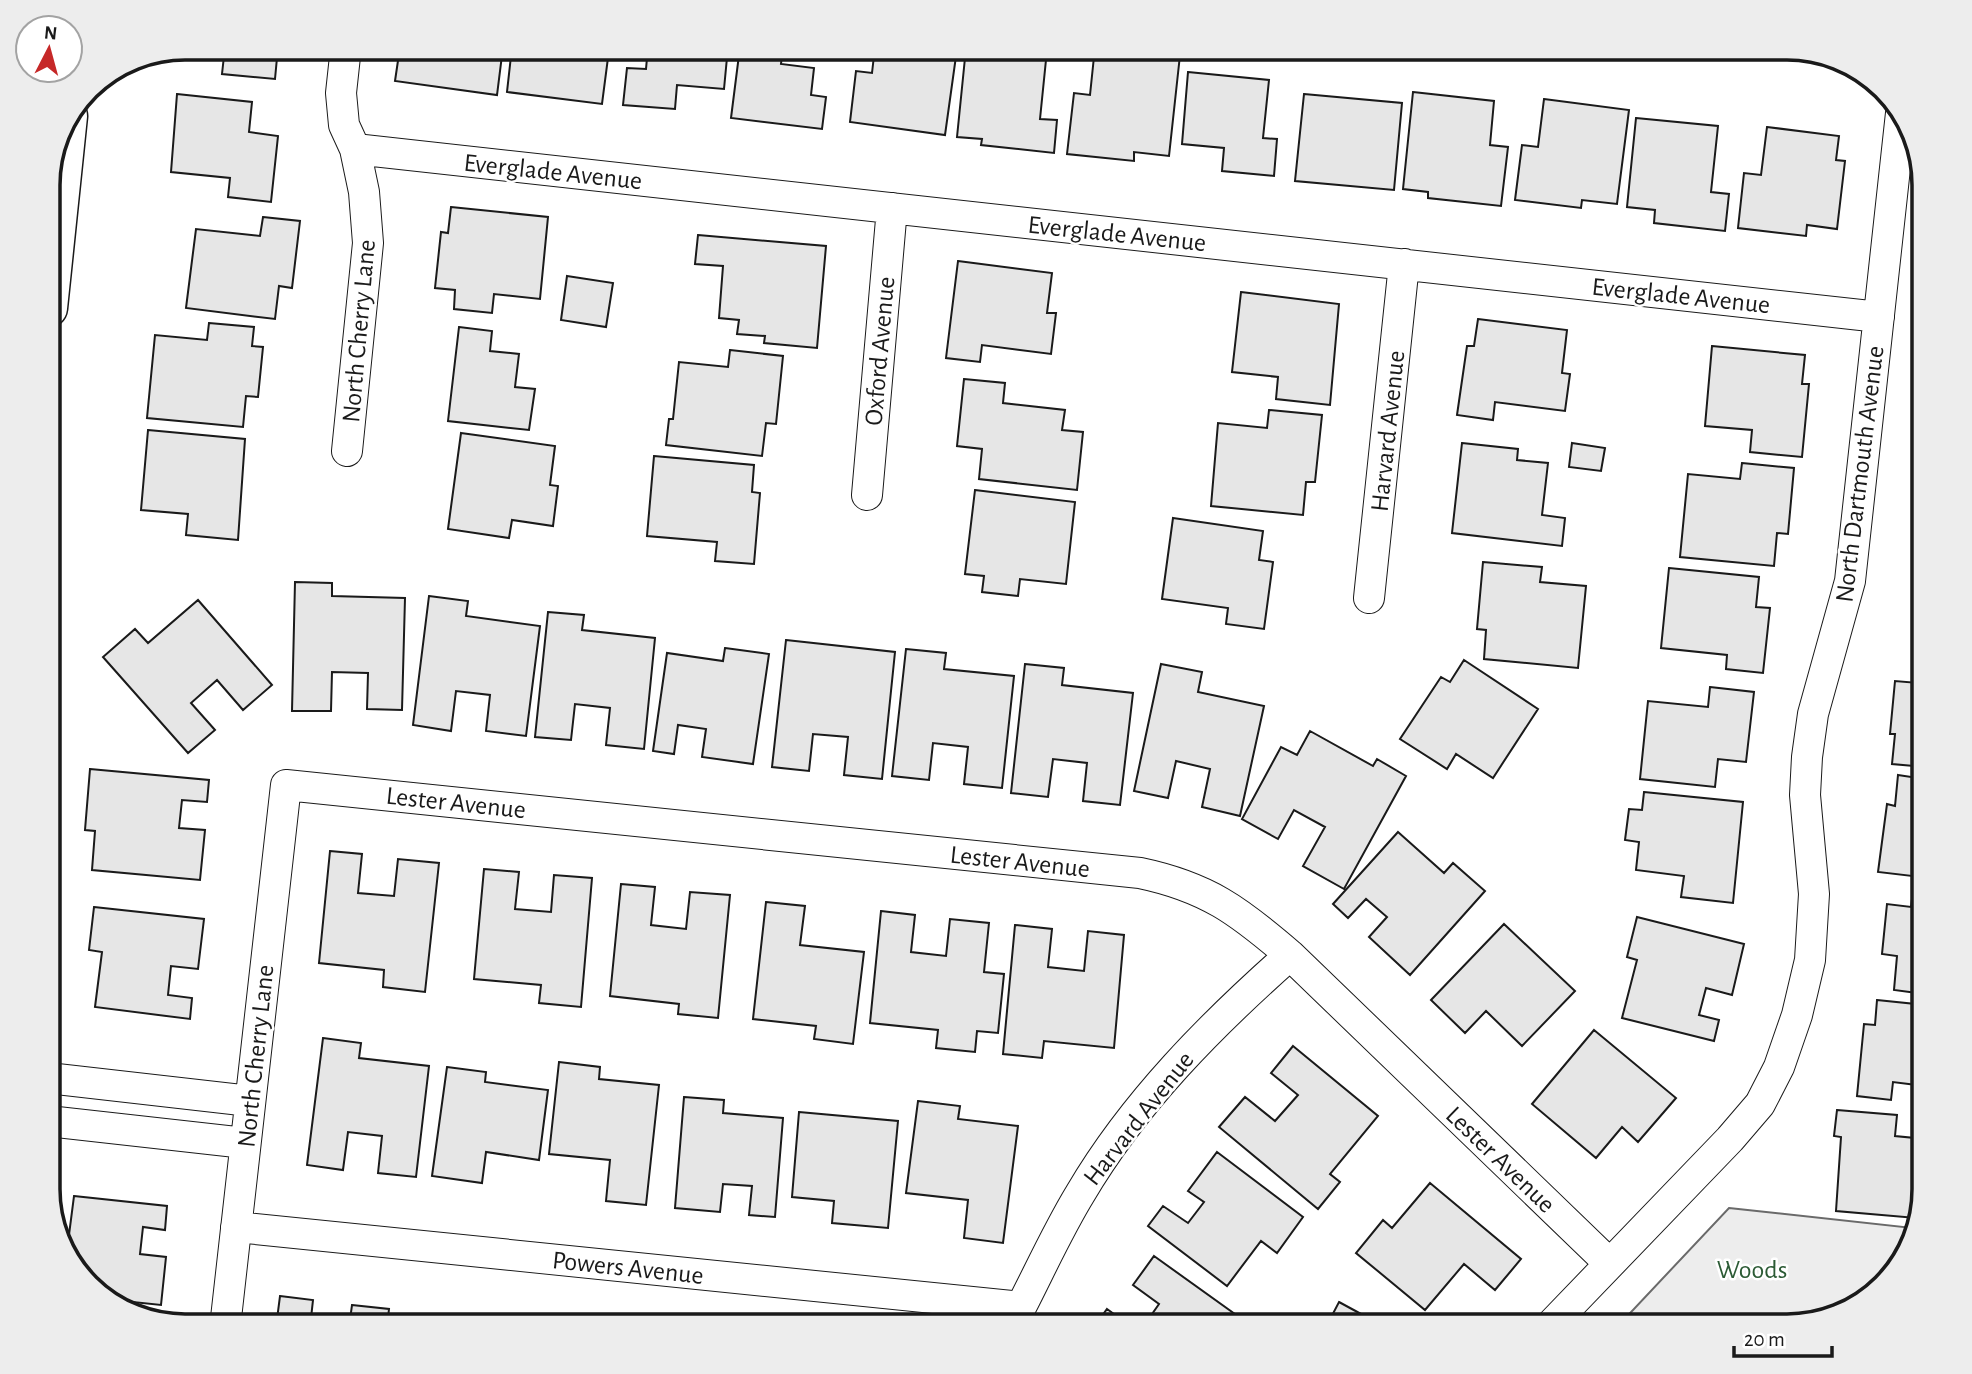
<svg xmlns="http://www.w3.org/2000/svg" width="1972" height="1374" font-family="'Alegreya Sans',sans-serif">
  <rect width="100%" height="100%" fill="#fff"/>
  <path fill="#ededed" stroke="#6a6a6a" stroke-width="2" d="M1729,1208l184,20 -12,38 -45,42 -69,19h-170z"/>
  <path fill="#e6e6e6" stroke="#1a1a1a" stroke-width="2" d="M185,47h93l-3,32 -53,-5 2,-18 -49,-4z
    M400,47h103l-6,48 -102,-14z
    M512,47h80l17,3 -7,54 -95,-12z
    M648,47h80l-4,42 -47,-4 -2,24 -52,-4 4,-37 19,1z
    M740,47h43l-2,17 33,4 -3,27 15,2 -4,32 -91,-11z
    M875,47l82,2 -12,86 -95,-13 6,-51 16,2z
    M1004,47l43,3 -7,69 17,1 -3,33 -73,-8 1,-6 -25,-2 9,-89 37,4z
    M1095,47l85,8 -11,101 -35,-4v9l-67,-7 7,-61 16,2z
    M1188,72l81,8 -6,58 14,1 -3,37 -52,-5 2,-23 -42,-4z
    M1413,92l81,9 -4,44 18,2 -7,59 -73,-8v-6l-25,-3z
    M177,94l75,8 -3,30 29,4 -7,66 -43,-5 2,-19 -59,-6z
    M1304,94l98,9 -8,87 -99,-9z
    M1544,99l85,11 -12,94 -35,-4 -1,8 -66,-8 7,-55 16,2z
    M1636,118l82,8 -7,66 18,2 -4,37 -71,-8 1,-13 -28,-3z
    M1767,127l72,9 -3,24 9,1 -8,68 -30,-4 -1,11 -68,-8 6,-55 17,2z
    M451,207l97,10 -8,82 -46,-5 -2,19 -38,-4 1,-19 -20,-2 6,-56 7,1z
    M263,217l37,4 -8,67 -13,-2 -4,33 -89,-11 10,-79 64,7z
    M698,235l128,11 -9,102 -53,-5 1,-7 -28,-2 2,-14 -20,-2 4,-52 -28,-2z
    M958,261l94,12 -5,40h9l-5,41 -69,-9 -2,17 -34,-4z
    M567,276l46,7 -7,44 -45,-7z
    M1241,292l98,12 -9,101 -54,-6 2,-22 -46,-5z
    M1478,319l89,11 -5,43 8,1 -5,37 -70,-9 -2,18 -36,-5 10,-69h7z
    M209,323l45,4 -2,19 11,1 -5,50 -12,-1 -3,31 -96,-9 8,-83 52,5z
    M459,327l33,4 -2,20 29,3 -4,33 20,2 -6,41 -81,-9z
    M1712,346l93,9 -3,29h7l-7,73 -52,-5 2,-22 -47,-4z
    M730,350l53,6 -7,68 -10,-1 -4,33 -96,-11 3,-26h4l6,-57 49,5z
    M964,379l41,4 -2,20 62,7 -3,20 21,2 -6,58 -98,-11 3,-30 -25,-3z
    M1269,410l53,5 -7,67h-9l-3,33 -92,-9 7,-83 49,5z
    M148,430l97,9 -7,101 -52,-5 2,-21 -47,-4z
    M461,433l94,13 -5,39 8,1 -5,40 -41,-6 -3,18 -61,-9z
    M1462,443l56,6 -1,11 31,3 -6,52 23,3 -3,28 -110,-13z
    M1572,443l33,5 -4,23 -32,-4z
    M654,456l100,9 -2,27 8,1 -6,71 -39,-3 2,-19 -70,-6z
    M1742,463l52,5 -6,66 -11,-1 -3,33 -94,-9 8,-83 52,5z
    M975,490l100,12 -9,82 -46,-5 -2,17 -36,-4 2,-16 -19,-2z
    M1173,518l90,13 -4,29 14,2 -9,67 -38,-5 2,-16 -66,-9z
    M1483,562l59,5 -2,15 46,4 -8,82 -94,-9 2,-29 -9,-1z
    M1669,568l90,9 -3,30 14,1 -7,65 -37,-4 1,-14 -66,-7z
    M295,582l37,1v13l73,2 -3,112 -35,-1 1,-36 -36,-1 -1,39h-39z
    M1924,592l1,1v38l-6,-1z
    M429,596l39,5 -2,15 74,10 -14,110 -40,-5 4,-36 -34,-4 -5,40 -38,-6z
    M198,600l74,85 -29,25 -26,-30 -26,23 24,27 -27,23 -85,-96 32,-28 13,14z
    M548,612l36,3 -2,15 73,8 -11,111 -38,-4 4,-37 -35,-4 -4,36 -36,-3z
    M786,640l109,12 -13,127 -38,-4 4,-38 -35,-3 -4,37 -37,-4z
    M725,648l44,6 -16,110 -51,-7 4,-28 -28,-4 -4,29 -21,-3 14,-98 56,8z
    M906,649l40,4 -2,16 70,7 -12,112 -38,-4 4,-37 -35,-4 -4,37 -37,-4z
    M1464,660l74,49 -45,69 -37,-24 -9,15 -47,-30 41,-62 9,5z
    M1025,664l39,4 -2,17 71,8 -13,112 -37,-4 4,-38 -34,-4 -5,38 -37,-4z
    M1161,664l41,8 -4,20 66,14 -24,110 -38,-9 8,-38 -34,-8 -8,37 -34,-7z
    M1920,668h5v99l-33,-3 3,-30h-5l5,-53 23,2z
    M1710,687l44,5 -8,70 -28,-3 -3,28 -75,-8 8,-78 60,6z
    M1310,731l63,35 4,-7 29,17 -62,113 -41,-23 22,-39 -31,-17 -16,29 -36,-20 39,-72 16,8z
    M90,769l119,11 -2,22 -25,-2 -3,28 26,2 -5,50 -108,-10 3,-39 -10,-1z
    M1898,775l27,4v80l-11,-1 -2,18 -34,-4 9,-68 8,2z
    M1644,792l99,10 -10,101 -52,-6 3,-21 -48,-6 3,-28 -14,-2 4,-31 13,1z
    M1398,832l46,41 9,-10 32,28 -75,84 -41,-38 18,-20 -21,-18 -18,19 -15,-14z
    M330,851l32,3 -4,39 36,3 4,-37 41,4 -14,129 -42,-5 1,-17 -65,-7z
    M484,869l35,3 -4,37 36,3 3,-37 38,3 -11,129 -42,-4 2,-18 -67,-6z
    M621,884l34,3 -4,38 35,4 4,-37 40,3 -12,123 -40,-4 1,-10 -69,-8z
    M1913,891l12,2v101l-31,-4 3,-34 -15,-2 5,-50 24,3z
    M766,902l39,4 -5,39 64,7 -11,92 -39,-5 2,-13 -63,-7z
    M94,907l110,12 -6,50 -27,-3 -3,29 24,3 -2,21 -95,-12 7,-55 -13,-2z
    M881,911l34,4 -4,37 35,4 4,-37 39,4 -5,49 20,2 -6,59 -21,-2 -2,21 -39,-4 2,-18 -68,-7z
    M1637,917l107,27 -12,51 -26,-7 -7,27 20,5 -5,21 -92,-23 15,-58 -10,-3z
    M1504,924l71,67 -53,55 -36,-35 -21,22 -34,-33z
    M1015,925l37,4 -4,38 36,4 4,-40 36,4 -10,113 -70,-7 -2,17 -39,-4z
    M1877,1000l48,5v81l-32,-4 -2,18 -34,-4 7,-72 11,1z
    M1594,1030l82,68 -38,44 -16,-15 -26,31 -64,-54z
    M323,1038l38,5 -2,15 70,8 -13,111 -38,-4 4,-37 -34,-4 -5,38 -36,-5z
    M1293,1046l85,70 -48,58 10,8 -22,27 -99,-82 26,-30 30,24 23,-26 -27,-22z
    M559,1062l41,5 -1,12 60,6 -13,120 -40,-4 4,-41 -61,-6z
    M447,1067l39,5 -1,10 63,8 -9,70 -53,-8 -4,31 -50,-7z
    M684,1097l40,3 -1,13 60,5 -8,99 -26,-2 3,-29 -29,-2 -3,28 -45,-4z
    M918,1101l42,5 -2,13 60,7 -15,117 -39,-5 4,-38 -62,-7z
    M1837,1110l60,5 -2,21 30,3v50l-9,29 -80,-7 5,-74 -7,-1z
    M799,1112l99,9 -10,107 -56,-5 2,-22 -42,-4z
    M1217,1152l86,65 -26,36 -16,-12 -34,45 -79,-60 15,-20 25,17 16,-21 -16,-11z
    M1430,1183l91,76 -26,31 -31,-26 -39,46 -69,-57 27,-33 9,8z
    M74,1196l93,10 -2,24 -22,-3 -3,27 26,3 -5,48 -57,-6 -38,-41z
    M1154,1256l99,71h-110l16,-23 -26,-19z
    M280,1296l33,4 -3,27h-34z
    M1339,1302l46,25h-59z
    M352,1305l37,4 -2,18h-38z
    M1107,1309l25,18h-38z
    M409,1314l49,6 -1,7h-50z"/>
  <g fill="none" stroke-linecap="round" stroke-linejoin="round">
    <g stroke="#1a1a1a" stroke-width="32">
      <path id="minor" d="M346,47l-5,46 3,32 11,24 9,43 4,51 -21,208
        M355,149l1524,168
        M867,495l25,-287
        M1369,598l35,-334
        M48,1078l202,23
        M48,1121l197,22
        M236,1227l785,80c19,-37 37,-77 59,-113 54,-92 131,-169 210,-239
        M225,1327l61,-542 854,88c67,14 99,38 150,82l319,308
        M1549,1327l181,-188 30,-35 19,-37 18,-52 13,-55 4,-66 -9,-99 2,-38 6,-43 37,-133 51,-468"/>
    </g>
    <g stroke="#1a1a1a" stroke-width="41">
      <path id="secondary" d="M48,308l20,-192"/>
    </g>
    <use href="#minor" stroke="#fff" stroke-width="30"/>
    <use href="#secondary" stroke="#fff" stroke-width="38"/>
  </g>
  <g text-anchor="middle" stroke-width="5" stroke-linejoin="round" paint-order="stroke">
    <g font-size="26" fill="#1a1a1a" stroke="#fff">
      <text transform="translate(553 171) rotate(6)" y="9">Everglade Avenue</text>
      <text transform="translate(1117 233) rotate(6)" y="9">Everglade Avenue</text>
      <text transform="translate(1681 295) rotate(6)" y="9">Everglade Avenue</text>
      <text transform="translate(358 331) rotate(-85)" y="9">North Cherry Lane</text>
      <text transform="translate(879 351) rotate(-85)" y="9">Oxford Avenue</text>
      <text transform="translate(1387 431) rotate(-84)" y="9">Harvard Avenue</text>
      <text transform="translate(1859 474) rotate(-83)" y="9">North Dartmouth Avenue</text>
      <text transform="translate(456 802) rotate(6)" y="9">Lester Avenue</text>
      <text transform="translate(1020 861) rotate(6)" y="9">Lester Avenue</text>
      <text transform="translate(255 1056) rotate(-84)" y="9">North Cherry Lane</text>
      <text transform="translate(1138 1118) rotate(-52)" y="9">Harvard Avenue</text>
      <text transform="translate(1501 1159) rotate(44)" y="9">Lester Avenue</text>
      <text transform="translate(628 1267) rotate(6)" y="9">Powers Avenue</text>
    </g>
    <g font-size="26" fill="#2b5a34" stroke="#fff">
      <text x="1752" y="1278">Woods</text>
    </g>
  </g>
  <path d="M0 0H1972V1374H0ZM185 60H1787A125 125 0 0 1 1912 185V1189A125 125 0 0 1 1787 1314H185A125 125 0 0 1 60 1189V185A125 125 0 0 1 185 60Z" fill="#ededed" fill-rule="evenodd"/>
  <path fill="none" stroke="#1a1a1a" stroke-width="3.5" d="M185 60H1787A125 125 0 0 1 1912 185V1189A125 125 0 0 1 1787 1314H185A125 125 0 0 1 60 1189V185A125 125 0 0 1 185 60Z"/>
  <g transform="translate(49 49) rotate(6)"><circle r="33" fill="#ffffff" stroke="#a3a3a3" stroke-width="2"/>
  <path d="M0-5L12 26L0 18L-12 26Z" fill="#c62828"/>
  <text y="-10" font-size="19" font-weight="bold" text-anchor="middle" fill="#1a1a1a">N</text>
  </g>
  <path d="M1734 1346v10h98v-10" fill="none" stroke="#1a1a1a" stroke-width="3.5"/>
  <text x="1744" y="1346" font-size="21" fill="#1a1a1a" stroke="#ffffff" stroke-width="5" paint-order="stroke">20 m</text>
</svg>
